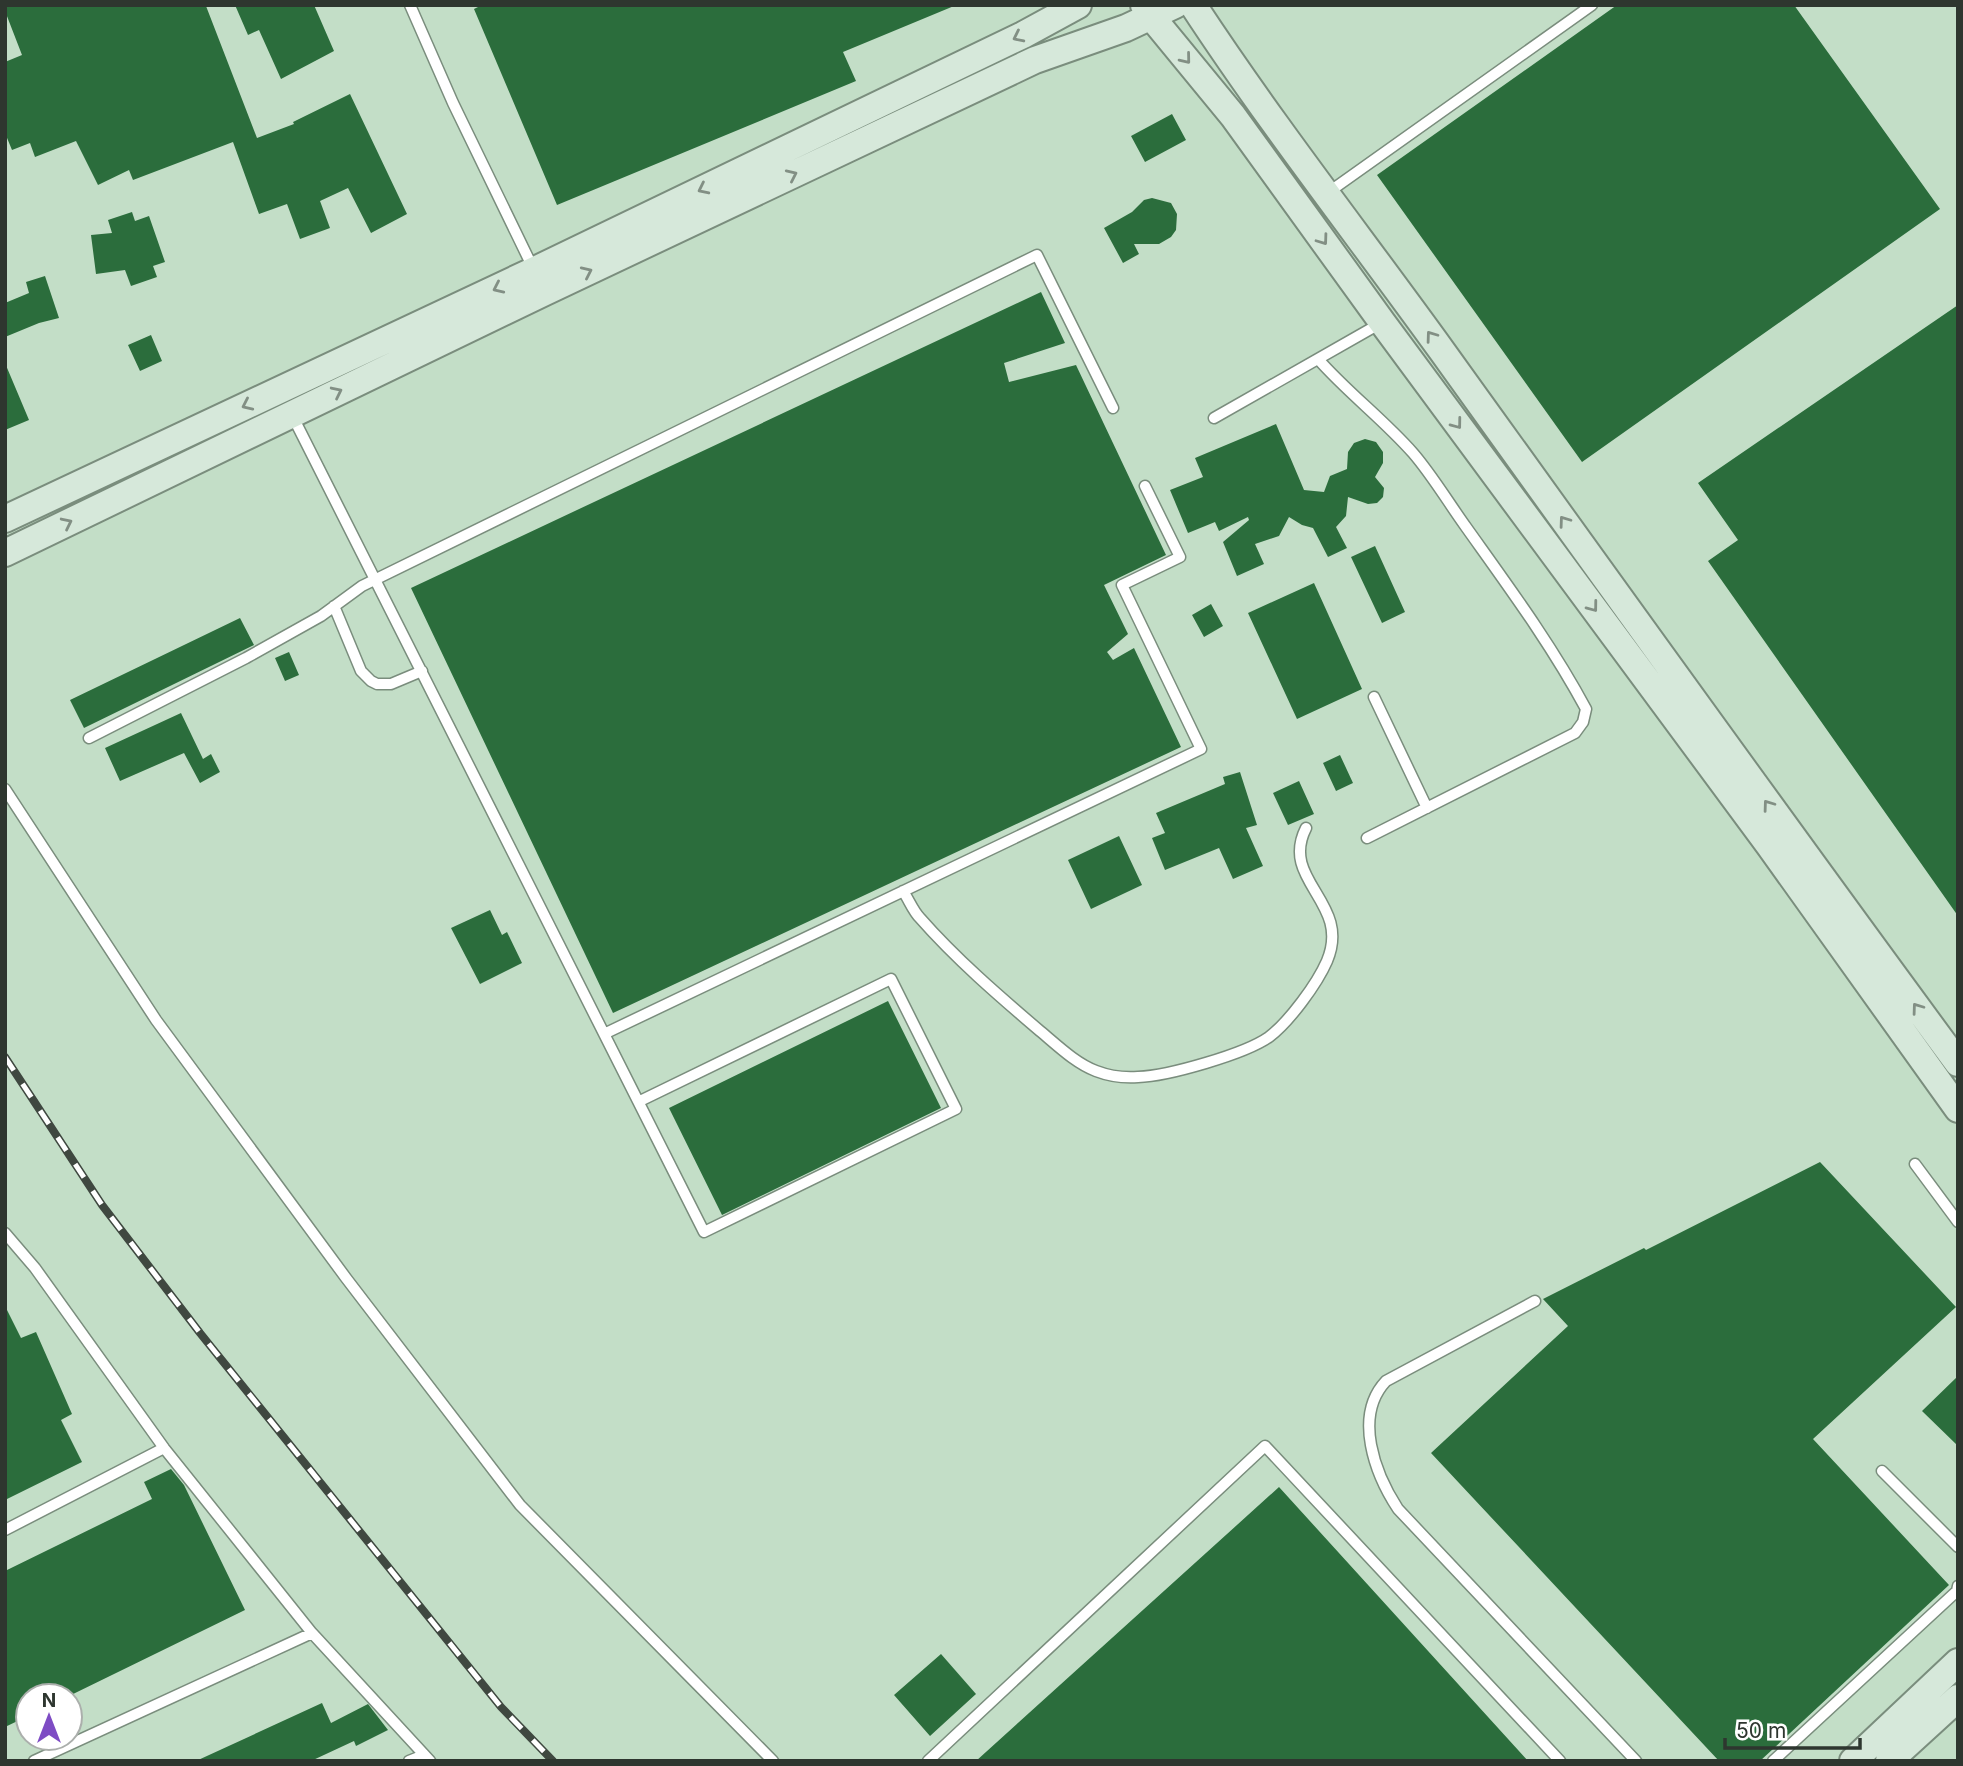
<svg xmlns="http://www.w3.org/2000/svg" width="1963" height="1766" font-family="Inter,sans-serif">
  <rect width="100%" height="100%" fill="#d2e6d5"/>
  <path fill="#c3dec7" fill-rule="evenodd" d="M5,5h1953v1756h-1953zM28,1696h42v42h-42z"/>
  <path fill="#2b6d3c" d="M5,5l201,1 51,132 37,-14 -1,-2 57,-28 57,120 -36,19 -23,-45 -28,13 10,27 -30,11 -13,-35 -28,10 -26,-72 -100,38 -4,-10 -31,15 -22,-44 -41,16 -5,-14 -18,7 -7,-17v-71l17,-7 -17,-44z
    M235,5h79l20,46 -53,28 -22,-49 -11,5z
    M482,5h472v1l-111,46 13,29 -299,124 -83,-196z
    M1617,5h177l146,204 -358,253 -205,-287z
    M1172,114l14,26 -41,22 -14,-26z
    M1152,198l19,5 6,11 -1,16 -5,7 -12,7h-25l5,10 -16,9 -19,-35 28,-16 12,-12z
    M132,212l3,9 14,-5 16,46 -12,4 4,11 -26,9 -6,-16 -29,4 -5,-39 21,-2 -4,-13z
    M45,276l14,42 -20,5 -34,14v-34l24,-10 -3,-11z
    M1041,292l24,51 -61,20 5,19 67,-17 90,190 -62,30 24,49 -21,18 6,8 21,-12 47,99 -568,266 -202,-425z
    M1958,305v611l-250,-355 30,-21 -40,-57z
    M151,335l11,26 -22,10 -12,-26z
    M5,363l24,57 -24,10z
    M1276,424l28,66 20,2 6,-16 17,-7 1,-17 6,-9 11,-4 11,3 7,10v11l-8,14 9,11 -1,9 -6,6 -9,1 -20,-7 -2,19 -10,11 11,21 -19,9 -15,-29 -11,-3 -13,-8 -10,19 -24,8 9,20 -27,12 -14,-34 26,-22 -1,-3 -29,14 -4,-9 -27,11 -18,-43 33,-13 -8,-19z
    M1375,546l30,66 -23,11 -31,-66z
    M1314,583l48,106 -65,30 -49,-106z
    M1211,604l12,22 -19,11 -12,-22z
    M240,618l14,27 -170,83 -14,-28z
    M289,652l10,23 -14,6 -10,-23z
    M181,713l22,46 8,-5 9,18 -20,11 -16,-30 -64,28 -15,-33z
    M1340,755l13,28 -17,8 -13,-28z
    M1240,772l17,53 -11,3 17,38 -30,13 -14,-31 -54,22 -13,-32 13,-5 -9,-20 69,-29 -2,-7z
    M1299,781l15,33 -26,11 -15,-32z
    M1119,836l23,49 -51,24 -23,-49z
    M490,910l12,25 5,-3 15,31 -42,21 -29,-56z
    M888,1001l53,107 -219,107 -53,-107z
    M1820,1162l136,145 -143,132 136,146 -189,176h-41l-288,-308 137,-127 -25,-27 101,-51 2,2z
    M5,1306l16,32 15,-6 36,82 -11,6 21,42 -77,38z
    M1958,1376v70l-36,-35z
    M171,1469l13,16 61,125 -176,86h-41v20l-23,11v-156l147,-72 -8,-17z
    M1279,1487l249,274h-552z
    M941,1654l35,40 -46,42 -36,-41z
    M322,1703l9,20 37,-19 20,26 -32,16 -2,-5 -43,20h-115z"/>
  <g fill="none" stroke-linecap="round" stroke-linejoin="round">
    <g stroke="#7a8d7d" stroke-width="13">
      <path id="lane" d="M410,5l43,98 80,165
        M1326,194l266,-189
        M1318,359c30,34 65,60 95,94 19,22 35,49 53,74 42,59 85,117 120,182l-3,13 -8,11 -208,105
        M292,415l412,817 252,-123 -65,-130 -251,122
        M1214,418l167,-95
        M334,606l27,65 10,10 6,3h14l31,-13
        M1374,697l53,111
        M89,738l157,-80 75,-42 41,-30 675,-331 76,153
        M5,789l151,231 190,258 174,227 253,256
        M903,891c6,9 10,20 17,27 36,41 79,78 120,113 17,14 35,32 56,40 13,5 28,7 42,6 30,-1 107,-23 131,-40 20,-15 48,-53 58,-76 25,-59 -48,-80 -21,-133
        M606,1033l595,-284 -79,-164 58,-28 -35,-71
        M1915,1164l43,58
        M5,1233l30,35 129,180 148,185 118,128
        M1535,1301l-149,80c-33,35 -11,93 12,128l238,252
        M1882,1471l76,76
        M5,1530l159,-82
        M34,1761l278,-128
        M409,1761l15,-6
        M928,1761l337,-315 295,315
        M1773,1761l184,-170 1,-5"/>
    </g>
    <g stroke="#7a8d7d" stroke-width="30">
      <path id="secondary" d="M1144,5l6,10 83,101 149,206 387,523 189,264
        M1193,5c78,119 166,231 249,346 171,238 342,476 516,712
        M5,519l530,-249 488,-235 55,-30
        M5,553l540,-261 490,-232 91,-32 49,-23
        M1853,1761l105,-99
        M1889,1761l69,-63"/>
    </g>
    <use href="#lane" stroke="#fff" stroke-width="10"/>
    <use href="#secondary" stroke="#d6e8da" stroke-width="26"/>
    <g stroke="#3f4840" stroke-width="8">
      <path id="rail" d="M5,1057l97,148 98,128 301,374 52,54"/>
    </g>
    <use href="#rail" stroke="#fff" stroke-width="5" stroke-dasharray="16" stroke-linecap="butt"/>
  </g>
  <defs><path id="oneway-chevron" d="M-2-3.5L2.5 0L-2 3.5" fill="none" stroke-width="1.6" stroke-linecap="round" stroke-linejoin="round" transform="scale(1.75)"/></defs>
  <g stroke="#828f84">
    <use href="#oneway-chevron" transform="translate(1018 37) rotate(154)"/>
    <use href="#oneway-chevron" transform="translate(1186 59) rotate(51)"/>
    <use href="#oneway-chevron" transform="translate(792 175) rotate(-25)"/>
    <use href="#oneway-chevron" transform="translate(703 189) rotate(154)"/>
    <use href="#oneway-chevron" transform="translate(1323 240) rotate(54)"/>
    <use href="#oneway-chevron" transform="translate(587 272) rotate(-25)"/>
    <use href="#oneway-chevron" transform="translate(498 288) rotate(155)"/>
    <use href="#oneway-chevron" transform="translate(1431 336) rotate(-126)"/>
    <use href="#oneway-chevron" transform="translate(337 392) rotate(-26)"/>
    <use href="#oneway-chevron" transform="translate(247 405) rotate(155)"/>
    <use href="#oneway-chevron" transform="translate(1457 424) rotate(53)"/>
    <use href="#oneway-chevron" transform="translate(1564 521) rotate(-126)"/>
    <use href="#oneway-chevron" transform="translate(67 523) rotate(-26)"/>
    <use href="#oneway-chevron" transform="translate(1593 607) rotate(53)"/>
    <use href="#oneway-chevron" transform="translate(1768 805) rotate(-126)"/>
    <use href="#oneway-chevron" transform="translate(1917 1008) rotate(-126)"/>
  </g>
  <rect width="1963" height="1766" fill="none" stroke="#2e362f" stroke-width="14"/>
  <g transform="translate(49 1717)"><circle r="33" fill="#ffffff" stroke="#abafac" stroke-width="2"/>
  <path d="M0-5L12 26L0 18L-12 26Z" fill="#7e4cc4"/>
  <text y="-10" font-size="19" font-weight="bold" text-anchor="middle" fill="#2e362f">N</text>
  </g>
  <path d="M1725 1738v10h135v-10" fill="none" stroke="#2e362f" stroke-width="3.5"/>
  <text x="1736" y="1738" font-size="21" fill="#2e362f" stroke="#ffffff" stroke-width="5" paint-order="stroke">50 m</text>
</svg>
